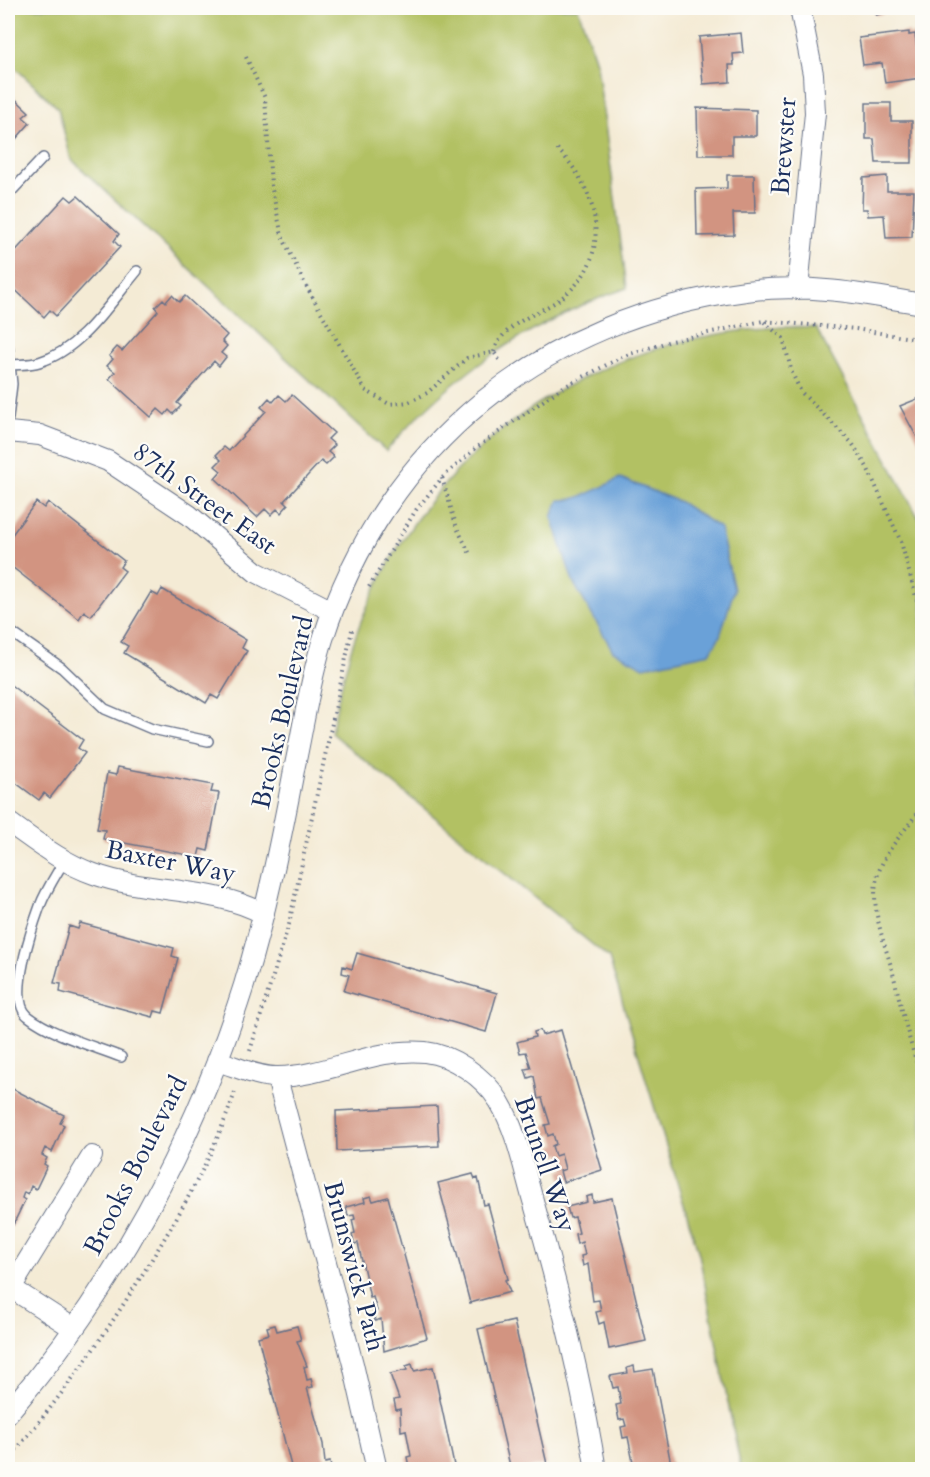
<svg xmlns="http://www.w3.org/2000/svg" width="930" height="1477" font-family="Cardo,serif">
  <rect width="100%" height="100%" fill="#fdfcf7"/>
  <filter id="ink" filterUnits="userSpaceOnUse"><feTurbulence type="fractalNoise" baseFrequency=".0167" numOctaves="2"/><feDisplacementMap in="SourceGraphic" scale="12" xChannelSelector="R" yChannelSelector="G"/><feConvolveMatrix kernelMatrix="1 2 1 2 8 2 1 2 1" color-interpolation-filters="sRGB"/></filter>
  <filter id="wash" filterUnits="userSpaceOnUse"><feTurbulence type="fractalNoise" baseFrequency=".008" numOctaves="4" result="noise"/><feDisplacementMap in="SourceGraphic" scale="24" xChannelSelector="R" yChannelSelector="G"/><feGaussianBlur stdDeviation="1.35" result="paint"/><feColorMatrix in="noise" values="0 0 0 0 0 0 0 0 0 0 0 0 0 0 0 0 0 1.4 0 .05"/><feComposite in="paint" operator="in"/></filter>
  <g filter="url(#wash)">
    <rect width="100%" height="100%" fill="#f4ebd5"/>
    <path fill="#b2c164" stroke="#667861" stroke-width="1.5" d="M8,8h570l19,57 30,223c-95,32 -176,87 -241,163l-315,-292 -13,-51 -50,-47z
      M784,327l32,1 106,196v945h-181l-42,-215 -90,-296 -278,-225c9,-43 18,-86 36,-126 74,-170 233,-272 417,-280z"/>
    <path fill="#6aa1d8" stroke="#42689b" stroke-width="1.5" d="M620,478l60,24 40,26 14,62 -14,46 -10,17 -66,14 -31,-16 -40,-69 -21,-65 7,-17c21,1 42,-13 61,-22z"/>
    <g id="blocks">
      <path fill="#d29481" d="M874,8h29l-27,7z
        M909,32v3l6,-1 6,44 -36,5 -3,-20 -19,2 -4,-27z
        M741,33l2,20 -10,1 1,11h-5l1,17 -27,2 -4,-47z
        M8,92l21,20 -6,5 7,6 -22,25z
        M866,103h25v18h21v42h-36l-2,-24h-8z
        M697,108l59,2v26h-24v19h-34z
        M727,175h27l1,38h-22l1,22 -37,1 -1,-47 31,-1z
        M887,176v15h27l-2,46 -26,1 -2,-23 -16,1 -1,-7h-5l1,-31z
        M66,196l6,5 6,-5 41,38 -5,7 6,6 -64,69 -6,-6 -6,7 -36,-34v-24z
        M172,295l7,7 6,-6 42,39 -5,6 5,5 -6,7 5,4 -7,9 -5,-5 -37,42 4,3 -8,8 -4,-4 -4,5 -7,-6 -7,8 -42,-38 6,-7 -8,-6 6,-7 -4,-3 8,-9 5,4 36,-40 -3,-4 8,-8 3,3z
        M279,395l7,6 6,-6 42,38 -6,6 7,6 -7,7 6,5 -8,8 -5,-4 -37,40 4,4 -7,8 -4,-4 -6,6 -6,-6 -8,8 -42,-39 6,-7 -6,-5 6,-6 -5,-5 8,-8 5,4 37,-40 -5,-4 8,-9 4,4z
        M922,397v50l-22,-41z
        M36,502l8,6 4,-6 76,59 -4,6 5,4 -34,45 -7,-5 -5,8 -71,-55v-24z
        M162,589l84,51 -4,8 5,3 -29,48 -7,-4 -5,8 -82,-50 4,-7 -7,-4 30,-50 7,4z
        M8,683l75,57 -5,8 7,5 -35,45 -6,-5 -5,7 -31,-23z
        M118,767l95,18 -2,7 8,1 -11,58 -8,-2 -2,8 -95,-18 2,-9 -8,-1 10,-56 9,2z
        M80,923l94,25 -2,8 6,2 -15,55 -8,-2 -2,6 -93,-25 1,-8 -7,-1 15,-57 9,3z
        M357,953l140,40 -11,39 -142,-41 5,-16 -7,-2 1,-7 9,3z
        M540,1030l2,5 19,-5 41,140 -39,12 -3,-11 5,-2 -4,-15 -6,2 -3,-10 4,-2 -3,-10 -5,2 -3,-11 5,-1 -8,-26 -4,1 -4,-23 -6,2 -3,-9 6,-1 -5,-16 -6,1 -3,-11 18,-5 -1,-5z
        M9,1087l55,28 -4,8 4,2 -12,27 -7,-4 -3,7 5,3 -3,6 3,2 -11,23 -5,-3 -3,8 -4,-2 -2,6 3,2 -13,27 -4,-2z
        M437,1106l2,40 -102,5 -1,-40z
        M473,1174l2,5 3,-1 6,27 4,-1 20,75 -3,1 5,12 -40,11 -32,-120z
        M592,1195l1,7 19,-4 34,143 -37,8 -5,-27 -5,2 -3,-12 5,-1 -2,-11 -6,1 -5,-37 -5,2 -2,-10 4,-1 -3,-13 -5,2 -2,-10 4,-1 -4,-16 -5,1 -3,-11 20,-5 -1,-5z
        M371,1196l2,5 15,-4 39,141 -43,13 -3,-32 -6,2 -2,-9 4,-1 -4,-14 -3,1 -12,-55 -4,1 -2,-10 3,-1 -3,-13 3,-1 -1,-4 -6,1 -2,-9 19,-5 -1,-4z
        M514,1321l33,143 -24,6h-12l-33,-141z
        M275,1325l2,6 20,-5 4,14 -4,1 10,25 -3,1 3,13 4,-1 2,8 -6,1 16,56 2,19 5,-1 1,6 -39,2 -34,-133 11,-3 -2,-7z
        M412,1364l2,7 19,-4 22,103h-41v-4l-5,1 -2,-10 4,-1 -5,-26 -5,1 -1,-22 -4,1 -2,-10 5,-1 -9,-25 17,-4 -1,-4z
        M634,1366l1,6 18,-3 19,101h-42l-1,-7 4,-1 -5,-25 -5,1 -2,-11 5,-1 -2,-7 -5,1 -3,-15 5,-1 -3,-17 -5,1 -3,-12 18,-3 -1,-5z"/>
    </g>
  </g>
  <g filter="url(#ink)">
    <use href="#blocks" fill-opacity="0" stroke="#677188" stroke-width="1.5"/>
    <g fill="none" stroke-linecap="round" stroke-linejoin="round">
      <g stroke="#677188" stroke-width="12">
        <path id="service" d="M8,195l35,-37
          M8,345l4,39 -4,34
          M11,365c9,-1 19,0 28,-3 42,-12 71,-59 98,-91
          M8,630l54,38 43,41 47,20 56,12
          M64,861c-8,14 -18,29 -24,45 -8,22 -33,94 -12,110 24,19 65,30 93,41"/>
      </g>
      <g stroke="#677188" stroke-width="22">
        <path id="minor" d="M798,289l17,-176 -2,-39 -13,-66
          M8,432l32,3 68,26 81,54 67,57 76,39
          M8,822c27,19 54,41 86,52 55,20 119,12 170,40
          M217,1061c18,5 42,17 61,16 50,-1 96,-30 147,-25 28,3 59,25 74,49 18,30 25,69 35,103 25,86 47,176 62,266
          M277,1078l76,286 24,106
          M8,1286l65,42
          M11,1288l81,-132
          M8,1413c106,-123 187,-273 236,-428 22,-72 37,-146 51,-220 9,-42 15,-85 28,-126 62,-195 222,-322 423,-348 59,-8 119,3 176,13"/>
      </g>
      <path stroke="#677188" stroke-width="4" stroke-dasharray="1.5 4.5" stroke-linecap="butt" d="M246,57l19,41 6,87 11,51 22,46 61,108 24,14 20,-2 18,-9 40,-35 27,-6 6,9
        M764,322l19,16 9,35 9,19 51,51 15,24 34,75 21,77
        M494,352c8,-28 42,-37 63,-51 60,-40 43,-113 -3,-155
        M442,478l15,50 13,26
        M369,587l47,-77 26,-32 34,-30 84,-59 64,-33 47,-15 92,-20 93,8 66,11
        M922,811l-7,5c-13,18 -30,36 -37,58 -10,33 8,71 16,103 8,34 16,68 28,101
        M250,1051l39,-127 63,-294
        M8,1459c48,-55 90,-114 129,-176 39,-62 76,-124 99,-194"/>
      <use href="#service" stroke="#fff" stroke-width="9"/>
      <use href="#minor" stroke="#fff" stroke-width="20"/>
    </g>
  </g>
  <g text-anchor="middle" stroke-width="4.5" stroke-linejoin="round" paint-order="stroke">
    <g font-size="26" fill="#1b2f5e" stroke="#fdfcf7">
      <text transform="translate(783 146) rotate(-86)" y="9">Brewster</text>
      <text transform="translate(205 498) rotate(36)" y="9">87th Street East</text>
      <text transform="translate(282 712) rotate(-77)" y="9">Brooks Boulevard</text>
      <text transform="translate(171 861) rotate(11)" y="9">Baxter Way</text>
      <text transform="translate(546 1164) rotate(71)" y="9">Brunell Way</text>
      <text transform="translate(135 1165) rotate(-63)" y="9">Brooks Boulevard</text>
      <text transform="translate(355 1266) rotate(75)" y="9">Brunswick Path</text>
    </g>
  </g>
  <rect width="930" height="1477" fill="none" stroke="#fdfcf7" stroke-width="30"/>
</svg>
